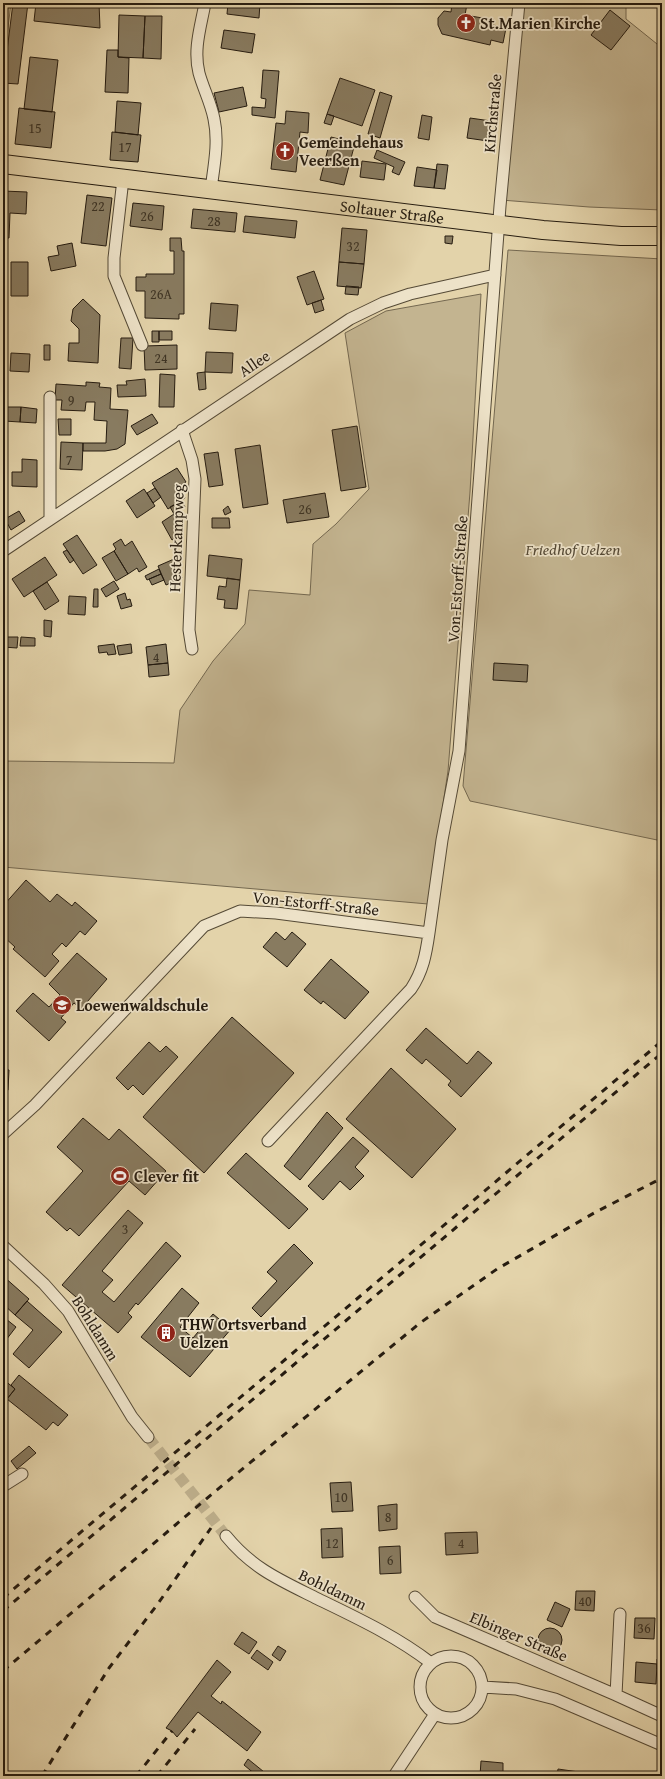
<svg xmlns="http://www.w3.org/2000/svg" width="665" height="1779" font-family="'Gentium Book Plus',serif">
  <rect width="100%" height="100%" fill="#e3d3aa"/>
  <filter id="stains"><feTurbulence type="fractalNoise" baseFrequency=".005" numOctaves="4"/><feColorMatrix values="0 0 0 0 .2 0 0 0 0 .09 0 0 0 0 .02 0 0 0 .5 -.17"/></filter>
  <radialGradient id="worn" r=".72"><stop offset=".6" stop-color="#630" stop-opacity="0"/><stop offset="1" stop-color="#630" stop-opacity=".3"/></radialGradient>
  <path fill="#c3b490" stroke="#746850" d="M3,3h8l-8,66z
    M523,3h103v16l36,29v162l-73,-3 -88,-7z
    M508,250l154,9v582l-192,-40 -7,-15z
    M481,294l-11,198 -22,279 -20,133 -425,-37v-106l171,2 6,-53 33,-49 32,-37 4,-34 61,5 3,-51 23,-20 33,-35 -24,-156 41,-22z"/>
  <path fill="#887b60" stroke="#261c10" d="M13,3h15l-10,81 -15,-1z
    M36,3h63l1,25 -66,-7z
    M228,3h32l-1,15 -32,-4z
    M452,3l15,1 -2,11 29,5 -1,5 13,3 -3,15 -12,-3 -1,5 -48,-11 -4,-9v-7l6,-7 7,1z
    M610,10l20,16 -19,24 -20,-15z
    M119,15l26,1 -2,42 -25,-1z
    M145,16h17l-1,43 -18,-1z
    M224,30l31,4 -3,19 -31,-5z
    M107,50h11v7l11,1 -1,35 -23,-1z
    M30,57l28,3 -6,52 -28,-3z
    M263,70l16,1 -4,47 -23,-3v-8l13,1 1,-9 -5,-1z
    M340,78l35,12 -13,36 -35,-12z
    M243,87l4,19 -28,6 -5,-19z
    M380,92l12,4 -12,42 -12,-4z
    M117,101l24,2 -3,32 -23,-3z
    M19,108l36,4 -4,36 -36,-4z
    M286,111l23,2 -1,20 -8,-1 -4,40 -25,-3 5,-46 9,1z
    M327,114l7,2 -3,9 -7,-2z
    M422,115l10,2 -3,23 -11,-2z
    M470,118l21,3 -3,20 -21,-3z
    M112,132l29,3 -3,27 -28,-2z
    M331,137l24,6 -11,42 -24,-5z
    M377,150l28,12 -6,13 -7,-3 2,-5 -20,-9z
    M362,161l24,3 -2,16 -24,-3z
    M437,164l11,1 -3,24 -11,-1z
    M417,167l20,3 -3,18 -20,-2z
    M3,191l24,1 -1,22 -16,-1 -1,25h-6z
    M87,195l25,3 -6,48 -25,-3z
    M133,203l31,3 -2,24 -32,-4z
    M193,209l44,4 -2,19 -44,-4z
    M245,216l52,5 -2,17 -52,-6z
    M342,228l25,2 -3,34 -25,-2z
    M445,236h8l-1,8 -7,-1z
    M170,238h11l1,13h2v63h-5v5l-34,-1v-27h-9v-14h10v-3h28v-23h-4z
    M72,243l4,23 -25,5 -3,-14 11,-2 -2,-9z
    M11,262h17v34h-17z
    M339,262l25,2 -3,24 -24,-2z
    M314,271l10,28 -17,6 -10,-28z
    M346,286l13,1 -1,8 -13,-1z
    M83,299l17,16 -2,48 -30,-2 1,-18h10v-14l-8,-8 2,-12z
    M321,300l3,10 -9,3 -3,-10z
    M211,303l27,2 -2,26 -27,-2z
    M152,331h7v11h-7z
    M159,331h13v9h-13z
    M121,338h12l-2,31 -12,-1z
    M44,345h6v15h-6z
    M177,345v24l-32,1 -1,-24z
    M206,352l27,1 -1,20 -27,-1z
    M11,353l19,1 -1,18 -19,-1z
    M205,372l1,17 -7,1 -2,-17z
    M160,374l15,1 -1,32h-15z
    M145,379l1,17 -28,1 -1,-12h10l-1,-4z
    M86,382l14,1 -1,4 12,1 -1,21 18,1 -3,34 -8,5 -12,2h-22v-8h23l1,-22 -13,-1 1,-18h-9l-1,9 -24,-1 1,-10h-7l1,-16 30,2z
    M3,403h2l-1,16h-1z
    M5,407h16l-1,15 -16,-1z
    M21,407l16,2 -1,14 -16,-1z
    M152,414l6,9 -21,12 -6,-9z
    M58,419h13v16h-12z
    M357,426l9,61 -25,4 -9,-61z
    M61,442l22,1 -1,27 -22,-1z
    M260,445l8,59 -25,4 -8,-59z
    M218,452l5,33 -14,2 -5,-33z
    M22,459l15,1v27l-25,-1v-14h10z
    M177,468l9,14 -8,5 7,11 -17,11 -16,-26z
    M155,488l6,9 -8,6 -6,-10z
    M144,489l11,17 -18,12 -11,-17z
    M325,493l4,24 -42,6 -4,-23z
    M181,501l4,6 -6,4 5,8 -7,4 6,10 -11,7 -10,-18 12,-8 -4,-7z
    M228,506l3,6 -6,3 -2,-5z
    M19,511l6,10 -14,9 -6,-11z
    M212,518h17l1,10h-18z
    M77,535l20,30 -14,9 -20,-30z
    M121,539l4,7 7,-5 15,26 -8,5 -2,-4 -9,6 -14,-23 2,-2 -3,-5z
    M67,550l7,10 -4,3 -7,-11z
    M114,551l14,23 -12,7 -14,-23z
    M209,555l33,4 -2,21 -33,-4z
    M45,557l12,18 -33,22 -12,-18z
    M174,559l8,19 -16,7 -8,-19z
    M159,569l2,5 -14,6 -2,-4z
    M161,574l3,6 -12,5 -3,-6z
    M227,578l13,2 -3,29 -13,-1 1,-8 -8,-1 2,-13 7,1z
    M114,581l5,8 -13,8 -5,-8z
    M47,582l12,19 -14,9 -12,-19z
    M94,589h4v18h-5z
    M125,593l2,7 3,-1 2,7 -11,3 -4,-13z
    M69,596l17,1 -1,18 -17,-1z
    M44,620l8,1 -1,16 -7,-1z
    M4,637h14l-1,11 -14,-1z
    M21,637l14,1v8h-15z
    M114,644l2,10 -8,1 -1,-3 -8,1 -1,-7z
    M131,644l1,9 -13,2 -2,-9z
    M166,644l2,19 -20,2 -2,-18z
    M3,657h3l-1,19h-2z
    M168,663l1,12 -20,2 -1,-12z
    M494,663l34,2 -1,17 -34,-2z
    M3,719h2l-1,32h-1z
    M26,880l24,22 7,-8 15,12 3,-4 22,19 -12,14 -5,-4 -14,16 -4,-4 -10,11 7,7 -14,16 -32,-28 2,-2 -12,-11v-30z
    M276,932l9,8 7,-8 14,12 -19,23 -24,-20z
    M77,953l30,26 -26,30 -7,-6 -13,15 5,4 -17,19 -33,-30 17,-18 16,14 11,-12 -11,-11z
    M331,959l38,33 -24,27 -22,-18 -2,3 -17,-14z
    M232,1017l62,56 -90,100 -61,-56z
    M426,1028l41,36 11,-13 14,12 -31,34 -13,-12 3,-4 -25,-22 -4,5 -16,-14z
    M149,1042l11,10 6,-6 12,11 -35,38 -10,-10 -5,5 -12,-12z
    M391,1068l65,61 -44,49 -66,-59z
    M3,1069l6,1 -1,20 -5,6z
    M327,1112l16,16 -43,52 -16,-14z
    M83,1118l26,22 10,-11 47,42 -21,24 -16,-14 -50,55 -9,-8 -3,3 -21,-19 37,-41 -26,-24z
    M353,1137l16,14 -14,16 9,9 -14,14 -10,-9 -17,19 -15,-14z
    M246,1153l62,56 -19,20 -62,-56z
    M128,1210l15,13 -41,48 11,9 -11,12 12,10 52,-60 15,14 -43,49 -2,-2 -8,10 4,4 -14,16 -56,-48z
    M294,1244l19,19 -52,54 -9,-9 25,-27 -10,-9z
    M3,1276l26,23 -14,16 -12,-11z
    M182,1288l17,15 -19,24 13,11 20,-24 18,15 -41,48 -49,-40z
    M27,1301l35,31 -33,36 -16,-14 20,-24 -18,-15z
    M6,1319l10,8 -10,13 -3,-3v-15z
    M19,1375l49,40 -10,11 -5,-4 -7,8 -39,-31 8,-10 -4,-4z
    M3,1379l12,10 -12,15z
    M29,1446l7,7 -19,16 -6,-8z
    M351,1482l2,29 -21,1 -2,-29z
    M397,1504v25l-18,2 -1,-25z
    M342,1528l1,29 -21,1 -1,-29z
    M477,1532l1,21 -32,2 -1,-22z
    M400,1546l1,27 -21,1 -1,-27z
    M576,1591h19l-1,20 -19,-1z
    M555,1602l15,7 -8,18 -15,-7z
    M635,1618h20l-1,21 -20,-1z
    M538 1640a12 12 0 1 1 24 0a12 12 0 1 1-24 0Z
    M242,1632l15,10 -8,12 -15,-10z
    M278,1646l8,5 -6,10 -8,-6z
    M257,1650l16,12 -5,8 -17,-12z
    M657,1659l5,1v9h-5z
    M217,1660l14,12 -20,24 10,8 1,-3 39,31 -14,19 -49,-39 -21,25 -5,-6 -6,-3z
    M636,1662l21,2 -1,20 -21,-2z
    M248,1759l21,17h-14l1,-1 -12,-10z
    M481,1761l22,2v13h-23z
    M558,1769l21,3v4h-22z"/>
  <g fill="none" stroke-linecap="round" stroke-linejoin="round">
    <path stroke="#bdae8b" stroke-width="11" stroke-dasharray="11 5.5" stroke-linecap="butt" d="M148,1437l78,99"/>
    <g stroke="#554a36" stroke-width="13">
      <path id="minor" d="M205,3c-4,23 -12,46 -6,70 4,15 12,30 15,46 5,23 0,47 -3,70
        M123,179l-9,79v18l28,69
        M50,397v122
        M182,430l10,30 3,19 -6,151 3,19
        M3,551l347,-232 33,-16 27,-9 85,-19
        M3,1134l32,-29 169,-179 36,-15 36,2 153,20 13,-93 17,-89 41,-545 19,-203
        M268,1141l143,-152c12,-18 15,-35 18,-56
        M3,1246l41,38 24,27 64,106 16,20
        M3,1486l19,-12
        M226,1536c27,33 54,44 92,63 39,19 78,37 113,64
        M415,1597l20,20 181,78
        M620,1614l-4,81 46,21
        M420 1687a31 31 0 1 1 62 0a31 31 0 1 1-62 0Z
        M483,1687l33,2 39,10 107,46
        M394,1776l41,-62"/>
    </g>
    <g stroke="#261c10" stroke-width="20">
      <g id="primary">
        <path id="s1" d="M3,164l540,66 78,6h41"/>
      </g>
    </g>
    <use href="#minor" stroke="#ede2c8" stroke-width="11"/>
    <use href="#primary" stroke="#e3d3aa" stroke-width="18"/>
    <path stroke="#261c10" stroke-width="3" stroke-dasharray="7 7" stroke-linecap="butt" d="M3,1598l659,-557
      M3,1611l659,-558
      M3,1671l209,-177 208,-171 77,-54 97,-56 68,-35
      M42,1776l67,-108 48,-63 54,-77
      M136,1776l36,-45
      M157,1776l38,-47"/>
  </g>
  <defs>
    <g id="church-disc" transform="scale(1)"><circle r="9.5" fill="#8f2418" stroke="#ede2c8"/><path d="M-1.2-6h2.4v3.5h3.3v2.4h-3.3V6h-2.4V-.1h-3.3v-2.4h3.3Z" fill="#fff"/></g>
    <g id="school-disc" transform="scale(1)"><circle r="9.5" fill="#8f2418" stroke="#ede2c8"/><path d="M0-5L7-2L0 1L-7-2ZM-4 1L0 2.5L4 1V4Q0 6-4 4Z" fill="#fff"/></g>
    <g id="stadium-disc" transform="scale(1)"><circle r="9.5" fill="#8f2418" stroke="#ede2c8"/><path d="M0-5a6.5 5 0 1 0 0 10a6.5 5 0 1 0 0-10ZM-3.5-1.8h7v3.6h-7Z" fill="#fff"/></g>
    <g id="building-disc" transform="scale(1)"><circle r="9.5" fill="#8f2418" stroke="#ede2c8"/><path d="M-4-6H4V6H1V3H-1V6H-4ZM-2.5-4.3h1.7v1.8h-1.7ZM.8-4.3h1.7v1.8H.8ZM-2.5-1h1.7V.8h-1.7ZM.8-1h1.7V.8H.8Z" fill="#fff"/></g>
  </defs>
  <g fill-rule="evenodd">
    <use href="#church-disc" x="466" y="23"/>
    <use href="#church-disc" x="285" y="151"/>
    <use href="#school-disc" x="62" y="1005"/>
    <use href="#stadium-disc" x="120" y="1176"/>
    <use href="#building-disc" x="166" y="1333"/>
  </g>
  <g text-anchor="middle" stroke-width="3.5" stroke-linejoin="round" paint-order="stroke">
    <g font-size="14" fill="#3e3424">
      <text x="35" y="133">15</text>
      <text x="125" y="152">17</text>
      <text x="98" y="211">22</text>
      <text x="147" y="221">26</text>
      <text x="214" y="226">28</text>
      <text x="353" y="251">32</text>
      <text x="161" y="299">26A</text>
      <text x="161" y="363">24</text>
      <text x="71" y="405">9</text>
      <text x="69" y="465">7</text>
      <text x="305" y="514">26</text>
      <text x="156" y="662">4</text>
      <text x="125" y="1234">3</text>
      <text x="341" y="1502">10</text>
      <text x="388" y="1522">8</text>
      <text x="332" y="1548">12</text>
      <text x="461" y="1548">4</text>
      <text x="390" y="1565">6</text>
      <text x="585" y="1606">40</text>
      <text x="644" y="1633">36</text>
    </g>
    <g font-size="16" font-weight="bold" fill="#261c10" stroke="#ede2c8" text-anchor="start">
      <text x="480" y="29">St.Marien Kirche</text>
      <text x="299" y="148">Gemeindehaus<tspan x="299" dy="18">Veerßen</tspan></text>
      <text x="76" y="1011">Loewenwaldschule</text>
      <text x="134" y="1182">Clever fit</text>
      <text x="180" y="1330">THW Ortsverband<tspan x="180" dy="18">Uelzen</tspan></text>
    </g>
    <g font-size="16" fill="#261c10" stroke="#ede2c8">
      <text transform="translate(492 113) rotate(-85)" y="6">Kirchstraße</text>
      <text dy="6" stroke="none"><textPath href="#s1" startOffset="392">Soltauer Straße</textPath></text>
      <text transform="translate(254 363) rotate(-34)" y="6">Allee</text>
      <text transform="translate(176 538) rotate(-88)" y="6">Hesterkampweg</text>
      <text transform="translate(457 579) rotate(-86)" y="6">Von-Estorff-Straße</text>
      <text transform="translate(316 903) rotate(6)" y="6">Von-Estorff-Straße</text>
      <text transform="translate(96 1328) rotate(58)" y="6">Bohldamm</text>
      <text transform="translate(333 1589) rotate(26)" y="6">Bohldamm</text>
      <text transform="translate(519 1636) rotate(23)" y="6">Elbinger Straße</text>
    </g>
    <g font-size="16" font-style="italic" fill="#554a36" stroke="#ede2c8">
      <text x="573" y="555">Friedhof Uelzen</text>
    </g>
  </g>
  <rect width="665" height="1779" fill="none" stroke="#e3d3aa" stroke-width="16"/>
  <rect x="4" y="4" width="657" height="1771" fill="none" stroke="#261c10" stroke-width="2"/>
  <rect x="8" y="8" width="649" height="1763" fill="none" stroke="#261c10"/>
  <rect width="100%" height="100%" filter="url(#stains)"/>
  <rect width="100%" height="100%" fill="url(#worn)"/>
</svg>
